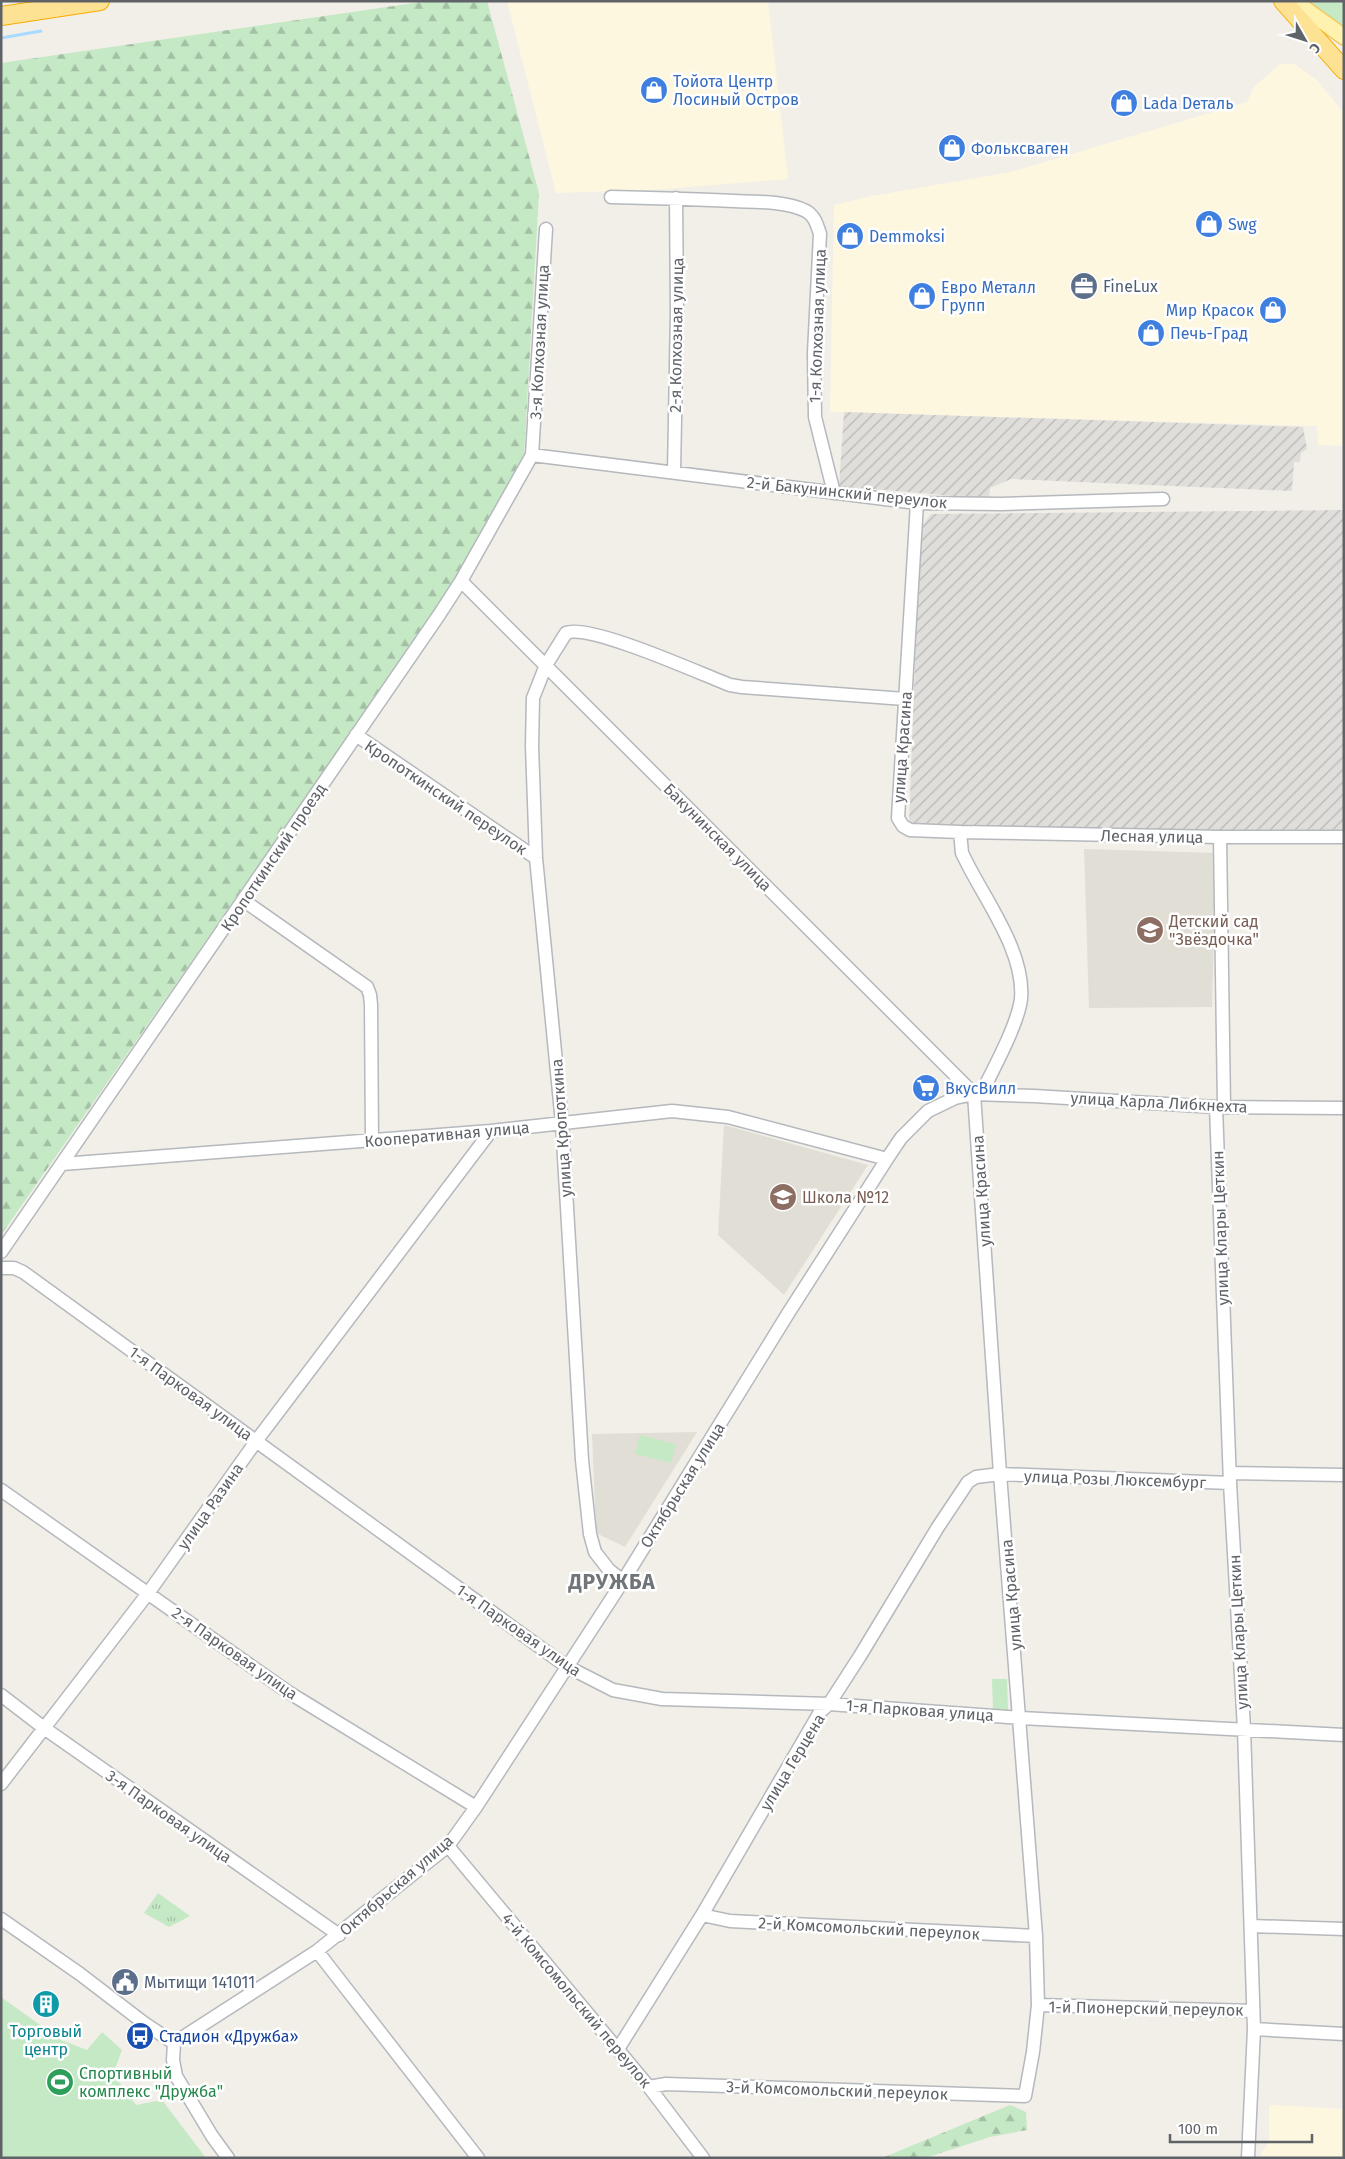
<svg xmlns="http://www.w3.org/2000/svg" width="1345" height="2159" font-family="'Fira Sans',sans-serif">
  <defs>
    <pattern id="industrial-furrows" width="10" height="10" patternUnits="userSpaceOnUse" patternTransform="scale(1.25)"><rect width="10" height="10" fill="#e0deda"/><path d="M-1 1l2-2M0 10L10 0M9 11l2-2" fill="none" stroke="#b9b8b5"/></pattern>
    <pattern id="forest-firs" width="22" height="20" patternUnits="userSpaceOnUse" patternTransform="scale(1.25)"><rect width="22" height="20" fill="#c5e8c5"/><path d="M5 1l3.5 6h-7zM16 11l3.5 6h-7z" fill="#a3c0a4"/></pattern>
    <pattern id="park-tufts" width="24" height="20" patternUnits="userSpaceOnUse" patternTransform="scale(1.25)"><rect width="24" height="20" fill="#c5e8c5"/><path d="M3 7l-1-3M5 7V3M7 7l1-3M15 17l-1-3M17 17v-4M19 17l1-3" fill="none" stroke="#a3c0a4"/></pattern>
  </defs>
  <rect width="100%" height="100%" fill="#f1efe8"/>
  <path fill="#fef7e0" d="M507,1h261l20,178 -137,11 -95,3z
    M1280,64h14l23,16 27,33v333l-26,-1 -1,-19 -487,-14 4,-207 38,-9 139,-24 236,-70 7,-15z
    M1269,2105l75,4v49h-86l11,-16z"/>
  <path fill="url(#industrial-furrows)" d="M844,412l459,15 4,22 -6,4 -1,9h-6l-2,29 -281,-12 -21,9 -1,11 -150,-13z
    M1344,510v323l-368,-7 -67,-3 11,-295 11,-14z"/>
  <path fill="#e1ded6" d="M1084,849l132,4 -4,154 -123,1z
    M724,1125l144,40 -84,130 -66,-60z
    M697,1432l-72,115 -29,-14 -4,-99z"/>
  <path fill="#c5e8c5" d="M1306,1h38v25l-4,-2z
    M640,1435l36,9 -5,19 -36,-9z
    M992,1679h15l1,31 -15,1z
    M1,1997l60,43 26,10 15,-18 20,18 -9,24 23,31 26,-5 44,58h-205z"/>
  <path fill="url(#forest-firs)" d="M428,1h59l52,192 -15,263 -89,156 -434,623v-1172z
    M1010,2105l16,7 1,18 -37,7 -65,21h-43z"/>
  <path fill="url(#park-tufts)" d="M158,1893l32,23 -21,11 -25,-14z"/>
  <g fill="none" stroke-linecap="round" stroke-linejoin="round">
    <path stroke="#aadaff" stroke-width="3" d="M1,38l40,-7"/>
    <g stroke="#b5b8bc" stroke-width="15">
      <path id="minor" d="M611,197c41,1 82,2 123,4 23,1 52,0 72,10 9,5 11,14 14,23l-6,119 1,64 19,76
        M532,455l385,48 84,1 162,-5
        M674,472l3,-160 -1,-114
        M917,503l-19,315 5,8 7,4 50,2 2,21 6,12c20,39 57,89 53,134 -3,25 -28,71 -40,95
        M461,581l513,513
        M356,735l180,123
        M960,832l260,5h124
        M1220,837l4,270
        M243,900l124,87 3,8 1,10 1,136
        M1216,1107l14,376 14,246 10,300 -6,129
        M62,1164l429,-33 181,-20 56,6 159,42
        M1,1252l438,-637 22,-34 71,-126 14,-226
        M1,1268h13l9,4 543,394 47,24 49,9 167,5 192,14 323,17
        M1230,1473l114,2
        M1,1490l287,202 188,115
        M623,1581l-14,-11 -14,-18 -5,-18 -8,-74 -20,-337 -26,-265 -4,-112 1,-48 13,-33 20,-32c23,-10 135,41 164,52l12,2 163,12
        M1,1695l43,33 295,207
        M1,1784l148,-192 108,-152 234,-309
        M448,1846l201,241 54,71
        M702,1915l28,6 306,15
        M1,1919l79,55 64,49 30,20
        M1251,1926l93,3
        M317,1951l161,207
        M1038,2005l215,6
        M1254,2029l90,5
        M174,2043l143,-92 131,-105 28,-39 147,-226 166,-269 98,-153 14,-21 27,-27 27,-13 19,-4 60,2 182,11 128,1
        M174,2043l-1,17 3,16 36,60 16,22
        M618,2049l84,-134 118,-203 9,-8 31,-48 78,-129 30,-45 8,-5 24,-3 230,9
        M649,2087l17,-3 359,12 8,-44 5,-47 -2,-69 -36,-462 -26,-380"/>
    </g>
    <g stroke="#f2c960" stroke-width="18">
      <path id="major" d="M1294,1l50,36"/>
    </g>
    <g stroke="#f9ab00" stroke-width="20">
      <path id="highway" d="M1283,1l61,69
        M1,16l99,-15"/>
    </g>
    <use href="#minor" stroke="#fff" stroke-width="12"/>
    <use href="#major" stroke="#fff2af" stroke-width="15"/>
    <use href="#highway" stroke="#fde293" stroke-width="18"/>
  </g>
  <defs>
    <g id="shop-disc" transform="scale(1.4375)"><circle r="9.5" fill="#3f7fe0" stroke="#fff"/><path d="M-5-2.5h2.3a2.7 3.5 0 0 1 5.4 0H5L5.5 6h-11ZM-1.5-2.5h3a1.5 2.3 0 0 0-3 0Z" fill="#fff"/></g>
    <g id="office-disc" transform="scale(1.4375)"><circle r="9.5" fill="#5c6f8a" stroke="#fff"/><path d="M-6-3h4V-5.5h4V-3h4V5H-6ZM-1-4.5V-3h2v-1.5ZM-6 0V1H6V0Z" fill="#fff"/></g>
    <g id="school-disc" transform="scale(1.4375)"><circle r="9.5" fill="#8d6e63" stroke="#fff"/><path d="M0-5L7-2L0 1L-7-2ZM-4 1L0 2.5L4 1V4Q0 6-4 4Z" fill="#fff"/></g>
    <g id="supermarket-disc" transform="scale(1.4375)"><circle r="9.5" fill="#3f7fe0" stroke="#fff"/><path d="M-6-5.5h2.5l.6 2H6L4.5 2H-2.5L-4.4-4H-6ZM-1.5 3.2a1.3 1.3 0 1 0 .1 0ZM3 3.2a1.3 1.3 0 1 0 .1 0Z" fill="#fff"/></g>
    <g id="civic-disc" transform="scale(1.4375)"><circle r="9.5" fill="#5c6f8a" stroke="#fff"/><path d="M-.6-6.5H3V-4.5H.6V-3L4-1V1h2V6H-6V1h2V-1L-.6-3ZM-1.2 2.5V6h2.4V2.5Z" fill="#fff"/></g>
    <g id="building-disc" transform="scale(1.4375)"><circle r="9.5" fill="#0f9aa8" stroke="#fff"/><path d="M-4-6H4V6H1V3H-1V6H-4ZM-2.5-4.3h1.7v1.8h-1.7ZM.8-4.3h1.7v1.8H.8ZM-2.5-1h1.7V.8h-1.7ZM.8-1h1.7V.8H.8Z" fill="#fff"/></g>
    <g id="bus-disc" transform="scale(1.4375)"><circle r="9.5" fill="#1a4fb4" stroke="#fff"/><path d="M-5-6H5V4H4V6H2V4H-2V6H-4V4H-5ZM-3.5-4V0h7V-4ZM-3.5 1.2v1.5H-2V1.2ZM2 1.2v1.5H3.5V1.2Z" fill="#fff"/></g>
    <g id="stadium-disc" transform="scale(1.4375)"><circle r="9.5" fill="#2e9e5b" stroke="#fff"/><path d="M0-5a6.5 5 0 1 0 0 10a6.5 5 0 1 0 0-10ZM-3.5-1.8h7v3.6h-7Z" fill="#fff"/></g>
  </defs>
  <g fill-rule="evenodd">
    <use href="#shop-disc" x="654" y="90"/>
    <use href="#shop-disc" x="1124" y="103"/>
    <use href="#shop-disc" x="952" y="148"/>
    <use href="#shop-disc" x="1209" y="224"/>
    <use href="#shop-disc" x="850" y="236"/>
    <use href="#office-disc" x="1084" y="286"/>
    <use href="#shop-disc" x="922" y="296"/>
    <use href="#shop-disc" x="1273" y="310"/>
    <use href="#shop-disc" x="1151" y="333"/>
    <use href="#school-disc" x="1150" y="930"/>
    <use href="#supermarket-disc" x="926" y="1088"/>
    <use href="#school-disc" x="783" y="1197"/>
    <use href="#civic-disc" x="125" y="1982"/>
    <use href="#building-disc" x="46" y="2004"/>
    <use href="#bus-disc" x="140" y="2036"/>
    <use href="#stadium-disc" x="60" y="2082"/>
  </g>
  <g text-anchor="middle" stroke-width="5" stroke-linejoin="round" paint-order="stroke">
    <g font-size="16" fill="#366cbe" stroke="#fff" text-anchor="start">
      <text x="673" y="87">Тойота Центр<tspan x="673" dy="18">Лосиный Остров</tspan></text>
      <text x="1143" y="109">Lada Dеталь</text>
      <text x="971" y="154">Фольксваген</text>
      <text x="1228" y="230">Swg</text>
      <text x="869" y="242">Demmoksi</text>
      <text x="941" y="293">Евро Металл<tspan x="941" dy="18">Групп</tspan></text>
      <text x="1254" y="316" text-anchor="end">Мир Красок</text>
      <text x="1170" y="339">Печь-Град</text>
      <text x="945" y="1094">ВкусВилл</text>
    </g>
    <g font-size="16" fill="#4e5e75" stroke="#fff" text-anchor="start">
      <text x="1103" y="292">FineLux</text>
      <text x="144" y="1988">Мытищи 141011</text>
    </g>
    <g font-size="16" fill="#5f6368" stroke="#fff">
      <text transform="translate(817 326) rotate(-88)" y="6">1-я Колхозная улица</text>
      <text transform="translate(676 335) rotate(-89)" y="6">2-я Колхозная улица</text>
      <text transform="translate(539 342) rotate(-87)" y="6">3-я Колхозная улица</text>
      <text transform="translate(847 492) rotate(6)" y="6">2-й Бакунинский переулок</text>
      <text transform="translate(902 747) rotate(-86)" y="6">улица Красина</text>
      <text transform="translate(446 797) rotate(34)" y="6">Кропоткинский переулок</text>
      <text transform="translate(1152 836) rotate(1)" y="6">Лесная улица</text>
      <text transform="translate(718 837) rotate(45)" y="6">Бакунинская улица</text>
      <text transform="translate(273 857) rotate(-56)" y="6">Кропоткинский проезд</text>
      <text transform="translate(1159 1102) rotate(3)" y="6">улица Карла Либкнехта</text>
      <text transform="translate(561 1128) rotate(-94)" y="6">улица Кропоткина</text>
      <text transform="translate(447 1134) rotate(-5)" y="6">Кооперативная улица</text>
      <text transform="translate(981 1191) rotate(-94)" y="6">улица Красина</text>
      <text transform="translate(1220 1228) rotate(-92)" y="6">улица Клары Цеткин</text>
      <text transform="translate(191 1393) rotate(36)" y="6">1-я Парковая улица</text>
      <text transform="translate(1115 1479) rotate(2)" y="6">улица Розы Люксембург</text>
      <text transform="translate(682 1485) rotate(-58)" y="6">Октябрьская улица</text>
      <text transform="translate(210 1506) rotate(-55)" y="6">улица Разина</text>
      <text transform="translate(1011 1595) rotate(-95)" y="6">улица Красина</text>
      <text transform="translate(519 1630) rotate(35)" y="6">1-я Парковая улица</text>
      <text transform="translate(1238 1632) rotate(-93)" y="6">улица Клары Цеткин</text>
      <text transform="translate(235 1653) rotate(35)" y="6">2-я Парковая улица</text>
      <text transform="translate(920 1710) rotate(4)" y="6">1-я Парковая улица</text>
      <text transform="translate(792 1762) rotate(-59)" y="6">улица Герцена</text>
      <text transform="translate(169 1816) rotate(35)" y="6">3-я Парковая улица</text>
      <text transform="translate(396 1885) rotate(-41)" y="6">Октябрьская улица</text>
      <text transform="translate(869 1928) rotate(3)" y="6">2-й Комсомольский переулок</text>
      <text transform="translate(577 2000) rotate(50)" y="6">4-й Комсомольский переулок</text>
      <text transform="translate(1146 2008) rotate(1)" y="6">1-й Пионерский переулок</text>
      <text transform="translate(837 2090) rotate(2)" y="6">3-й Комсомольский переулок</text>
    </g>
    <g font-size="16" fill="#785e54" stroke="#fff" text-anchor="start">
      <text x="1169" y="927">Детский сад<tspan x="1169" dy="18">"Звёздочка"</tspan></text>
      <text x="802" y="1203">Школа №12</text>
    </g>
    <g font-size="16" fill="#0d838f" stroke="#fff">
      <text x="46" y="2037">Торговый<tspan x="46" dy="18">центр</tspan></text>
    </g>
    <g font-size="16" fill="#164399" stroke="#fff" text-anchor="start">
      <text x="159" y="2042">Стадион «Дружба»</text>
    </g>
    <g font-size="16" fill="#27864d" stroke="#fff" text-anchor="start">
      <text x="79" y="2079">Спортивный<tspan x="79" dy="18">комплекс "Дружба"</tspan></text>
    </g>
    <g font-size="21" font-weight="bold" letter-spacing="1" fill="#70757a" stroke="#fff">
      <text x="612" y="1589">ДРУЖБА</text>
    </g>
  </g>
  <rect width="1345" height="2159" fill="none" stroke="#5f6368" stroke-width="5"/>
  <g transform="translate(1305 40) rotate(129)" stroke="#ffffff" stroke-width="4" paint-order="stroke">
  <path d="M0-4L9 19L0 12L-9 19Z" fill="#5f6368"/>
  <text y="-8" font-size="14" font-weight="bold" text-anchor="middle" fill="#5f6368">С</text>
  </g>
  <path d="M1170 2134v8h142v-8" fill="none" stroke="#5f6368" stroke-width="2.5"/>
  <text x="1178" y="2134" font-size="15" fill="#5f6368" stroke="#ffffff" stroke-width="4" paint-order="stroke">100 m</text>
</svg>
